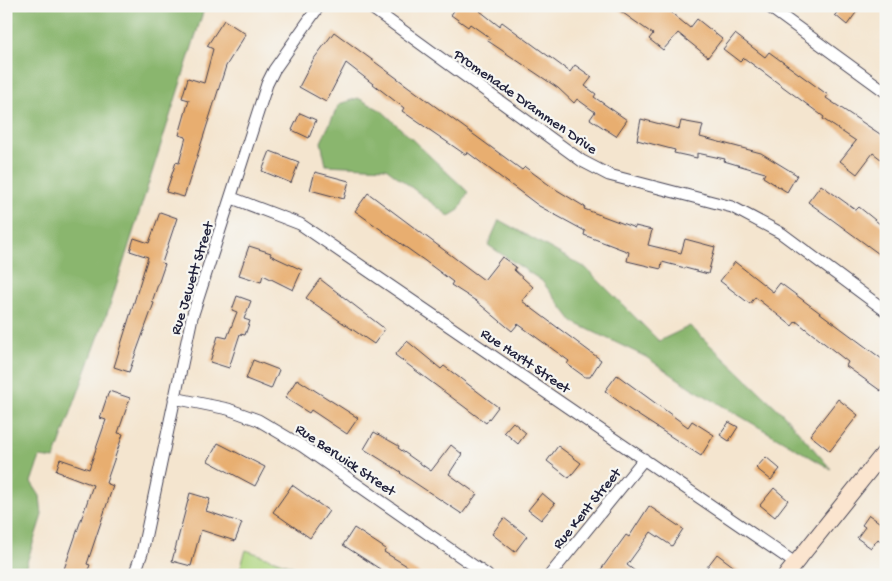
<svg xmlns="http://www.w3.org/2000/svg" width="892" height="581" font-family="'Gochi Hand',sans-serif">
  <rect width="100%" height="100%" fill="#f6f6f2"/>
  <filter id="ink" filterUnits="userSpaceOnUse"><feTurbulence type="fractalNoise" baseFrequency=".02" numOctaves="2"/><feDisplacementMap in="SourceGraphic" scale="10" xChannelSelector="R" yChannelSelector="G"/><feConvolveMatrix kernelMatrix="1 2 1 2 8 2 1 2 1" color-interpolation-filters="sRGB"/></filter>
  <filter id="wash" filterUnits="userSpaceOnUse"><feTurbulence type="fractalNoise" baseFrequency=".0096" numOctaves="4" result="noise"/><feDisplacementMap in="SourceGraphic" scale="20" xChannelSelector="R" yChannelSelector="G"/><feGaussianBlur stdDeviation="1.12" result="paint"/><feColorMatrix in="noise" values="0 0 0 0 0 0 0 0 0 0 0 0 0 0 0 0 0 1.4 0 .05"/><feComposite in="paint" operator="in"/></filter>
  <g filter="url(#wash)">
    <rect width="100%" height="100%" fill="#f4e5cf"/>
    <path fill="#aed57f" stroke="#687c5d" d="M246,550l71,25h-79z"/>
    <path fill="#8ab66e" stroke="#566c54" d="M6,6h199l-96,302 -55,151 -14,-2 -9,25 9,14 2,19 -19,60h-17z
      M358,98l24,13 86,81 -9,18 -10,6 -63,-48 -60,-3 -5,-23 18,-38z
      M499,220l87,48 73,73 31,-15 92,87 49,56 -141,-82 -44,-30 -73,-35 -31,-41 -54,-36z"/>
    <g id="blocks">
      <path fill="#e8ae6f" d="M457,6h27l-4,5 19,15 3,-4 68,50 5,-7 17,12 -7,9 11,8 -2,3 33,23 -11,16 -26,-17 5,-7 -18,-13 -3,4 -16,-15 -70,-47 2,-3 -20,-14 -2,3 -17,-12z
        M613,6h50l27,22 7,-9 25,20 -14,18 -30,-24 -15,17 -14,-11 4,-5z
        M842,6h19l-14,19 -12,-10z
        M224,20l22,14 -20,32 -42,131 -18,-5 10,-30 3,1 7,-26 -7,-2 10,-35 -7,-2 6,-20 16,5 9,-34 -6,-3z
        M334,32l188,138 3,-3 27,20 33,20 -1,2 51,19v-2l17,4 -4,15 33,8 4,-14 30,8 -7,27 -46,-12 -1,7 -34,-8 2,-9 -45,-17 1,-4 -46,-25 -72,-54 -1,3 -64,-44 2,-3 -58,-45 -20,39 -27,-15 14,-27z
        M735,34l30,23 4,-5 59,43 -2,3 60,40v25l-13,-10 -16,21 -17,-13 16,-20 -33,-22 1,-2 -80,-59 -4,4 -17,-13z
        M300,113l16,7 -7,18 -17,-8z
        M641,119l38,10 2,-8 22,4 -3,12 61,16 36,22 -10,17 -24,-15 2,-4 -41,-12 1,-2 -28,-6v5l-23,-5 1,-3 -38,-10z
        M270,151l29,11 -8,21 -29,-12z
        M315,172l34,9 -5,18 -34,-9z
        M821,185l35,25 3,-3 27,22v30l-78,-57z
        M368,193l116,87 18,-23 14,10 -2,3 19,17 -11,14 79,59 -11,17h-5l-18,-13 2,-3 -51,-37 -6,7 -36,-30 -25,-16 2,-3 -28,-21 -70,-50z
        M160,212l17,6 -15,45 3,1 -13,38 2,1 -25,69 -15,-5 34,-110 -18,-6 4,-13 15,5z
        M249,246l22,7 -1,2 32,15 -9,20 -30,-15 -2,7 -22,-7z
        M735,262l38,30 7,-9 106,79v22l-5,7 -35,-25 2,-4 -52,-41 -4,5 -37,-29 -5,7 -30,-23z
        M320,279l65,50 -11,15 -68,-46z
        M237,296l14,5 -7,18 6,2 -5,14 -5,-1 -11,34 -19,-6 8,-26 9,2 10,-26 -5,-2z
        M407,341l34,28 3,-3 54,41 -12,16 -91,-68z
        M253,360l26,10 -8,19 -25,-10z
        M617,375l71,52 4,-6 22,14 -13,21 -71,-46 -25,-19z
        M297,379l61,39 -11,16 -36,-24 -2,3 -24,-15z
        M109,391l21,7 -12,35 5,1 -17,49 7,3 -26,78 3,1 -4,10h-24l31,-90 -37,-14 4,-12 29,10 17,-49 -6,-2z
        M838,399l20,16 -28,36 -20,-16z
        M513,422l13,11 -8,11 -14,-12z
        M729,422l9,5 -9,14 -9,-6z
        M374,432l25,14 -1,2 33,23 20,-26 11,9 -13,20 28,20 -15,20 -62,-41 1,-1 -37,-23z
        M218,443l47,24 -10,19 -47,-25z
        M558,446l23,17 -12,15 -22,-17z
        M766,457l14,12 -9,11 -15,-12z
        M292,485l37,26 -19,27 -37,-26z
        M774,488l14,12 -13,17 -15,-12z
        M190,493l20,6 -4,12 36,12 -7,18 -34,-11 -10,36 -19,-5z
        M542,493l13,11 -14,16 -13,-10z
        M649,506l34,23 -11,17 -21,-14 -24,33 13,10h-43l29,-40 3,2z
        M869,515l17,12v18l-8,-6 -7,9 -14,-10 8,-11 -3,-2z
        M504,518l23,18 -12,16 -23,-18z
        M354,528l32,21 -2,3 38,23h-33l-46,-30z
        M717,554l28,21h-28l-10,-8z"/>
    </g>
  </g>
  <g filter="url(#ink)">
    <use href="#blocks" fill-opacity="0" stroke="#423f51" stroke-width="1"/>
    <g fill="none" stroke-linecap="round" stroke-linejoin="round">
      <g stroke="#423f51" stroke-width="13">
        <path id="street" d="M369,6l213,155 27,14 123,32 49,26 105,78
          M768,6l118,86
          M232,198l68,26 495,339
          M174,398l54,11 30,11 44,26 185,129
          M134,575l8,-22 50,-236 75,-233 7,-14 45,-64
          M550,575l94,-116"/>
      </g>
      <g stroke="#423f51" stroke-width="17">
        <path id="secondary" d="M786,575l100,-125"/>
      </g>
      <use href="#street" stroke="#fff" stroke-width="11"/>
      <use href="#secondary" stroke="#fbe5cf" stroke-width="15"/>
    </g>
  </g>
  <g text-anchor="middle" stroke-width="4.5" stroke-linejoin="round" paint-order="stroke">
    <g font-size="15" fill="#22223b" stroke="#f6f6f2">
      <text transform="translate(526 101) rotate(35)" y="5">Promenade Drammen Drive</text>
      <text transform="translate(191 278) rotate(-73)" y="5">Rue Jewett Street</text>
      <text transform="translate(526 360) rotate(34)" y="5">Rue Hartt Street</text>
      <text transform="translate(346 459) rotate(34)" y="5">Rue Berwick Street</text>
      <text transform="translate(586 508) rotate(-51)" y="5">Rue Kent Street</text>
    </g>
  </g>
  <rect width="892" height="581" fill="none" stroke="#f6f6f2" stroke-width="25"/>
</svg>
